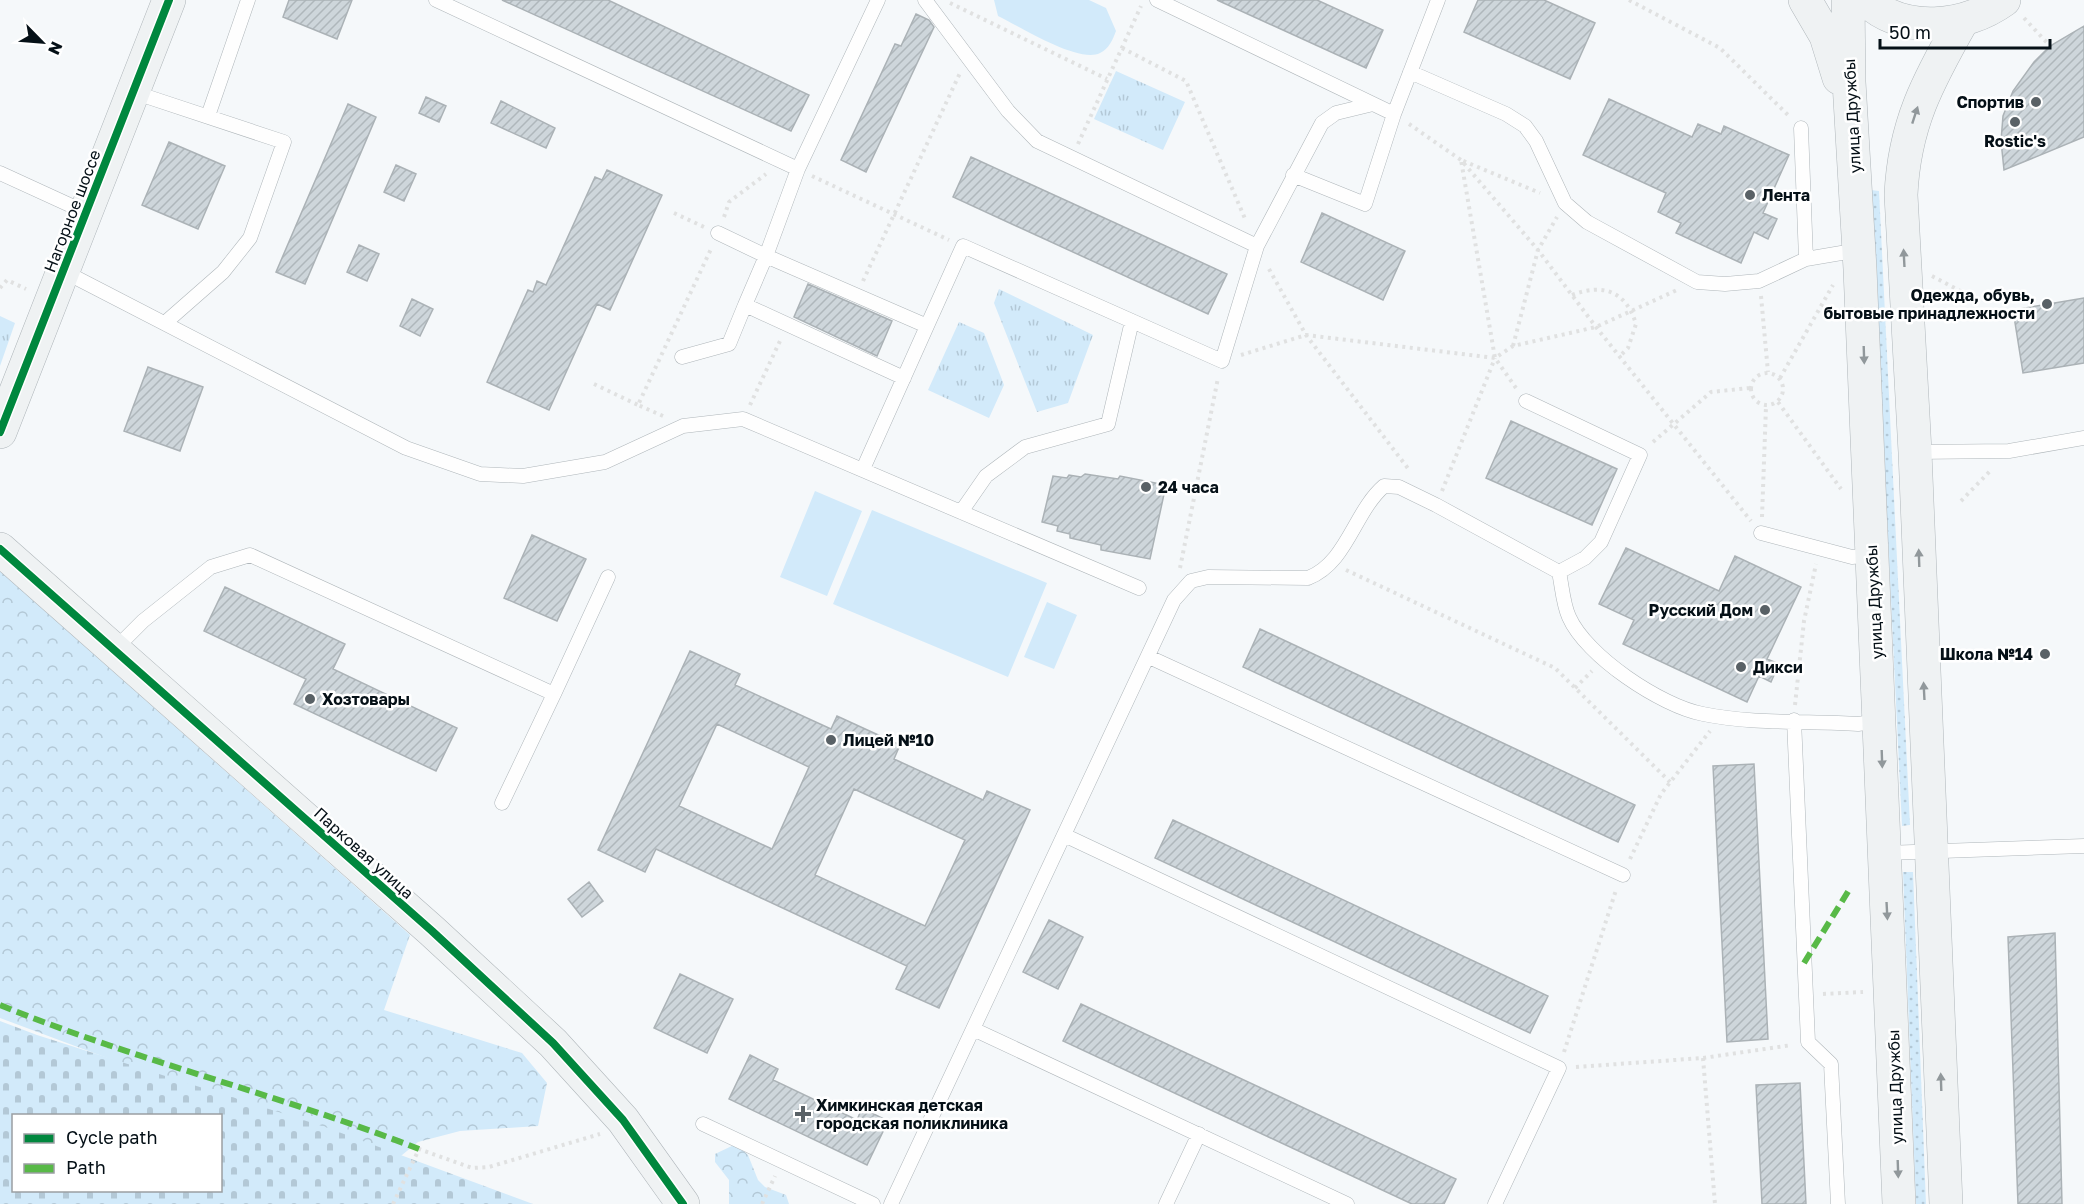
<svg xmlns="http://www.w3.org/2000/svg" width="2084" height="1204" font-family="'Golos Text',sans-serif">
  <defs>
    <pattern id="grass-dots" width="8" height="8" patternUnits="userSpaceOnUse" patternTransform="scale(1.5)"><rect width="8" height="8" fill="#d2eafa"/><path d="M2 2h.1M6 6h.1" fill="none" stroke="#b3c8d6" stroke-width="1.8" stroke-linecap="round"/></pattern>
    <pattern id="forest-crowns" width="20" height="18" patternUnits="userSpaceOnUse" patternTransform="scale(1.5)"><rect width="20" height="18" fill="#d2eafa"/><path d="M2 6a3 3 0 1 1 6 0M12 15a3 3 0 1 1 6 0" fill="none" stroke="#b3c8d6"/></pattern>
    <pattern id="cemetery-stones" width="16" height="16" patternUnits="userSpaceOnUse" patternTransform="scale(1.5)"><rect width="16" height="16" fill="#d2eafa"/><path d="M2 7V4a2 2 0 0 1 4 0v3zM10 15v-3a2 2 0 0 1 4 0v3z" fill="#b3c8d6"/></pattern>
    <pattern id="park-tufts" width="24" height="20" patternUnits="userSpaceOnUse" patternTransform="scale(1.5)"><rect width="24" height="20" fill="#d2eafa"/><path d="M3 7l-1-3M5 7V3M7 7l1-3M15 17l-1-3M17 17v-4M19 17l1-3" fill="none" stroke="#b3c8d6"/></pattern>
    <pattern id="building-hatch" width="6" height="6" patternUnits="userSpaceOnUse" patternTransform="scale(1.5)"><rect width="6" height="6" fill="#ced6db"/><path d="M-1 1l2-2M0 6l6-6M5 7l2-2" fill="none" stroke="#afb7bb"/></pattern>
  </defs>
  <rect width="100%" height="100%" fill="#f5f8fa"/>
  <path fill="url(#grass-dots)" d="M1871,190l8,1 31,634 -8,1z
    M1903,872h10l13,332h-10z"/>
  <path fill="url(#forest-crowns)" d="M0,571l410,364 -26,75 138,43 25,30 -9,43 -78,5 -42,11 -27,22 -391,-146z
    M736,1144l12,11 10,25 7,7 21,8 3,9h-60v-24l-14,-18v-8z"/>
  <path fill="url(#cemetery-stones)" fill-rule="evenodd" d="M0,1021l37,14 288,92 208,77h-533zM14,1116h206v74h-206z"/>
  <path fill="url(#park-tufts)" d="M1116,71l69,31 -22,48 -69,-31z
    M999,289l94,46 -25,68 -31,9 -43,-109z
    M0,316l15,7 -15,43z
    M959,322l25,11 20,52 -15,33 -61,-28z"/>
  <path fill="#d2eafa" d="M994,0h95l17,8 10,23c-3,8 -7,18 -16,22 -21,11 -81,-27 -102,-37z
    M815,491l47,20 -35,85 -47,-19z
    M872,510l175,73 -39,94 -175,-73z
    M1047,602l30,13 -23,54 -30,-12z"/>
  <path fill="url(#building-hatch)" stroke="#abb2b6" stroke-width="1.5" fill-rule="evenodd" d="M289,0h63l-15,39 -54,-22z
    M502,0h106l201,95 -18,36z
    M1217,0h100l66,30 -17,38z
    M1478,0h66l51,23 -25,56 -106,-47z
    M916,14l13,6 5,7 -68,145 -25,-12 54,-116 6,2z
    M2084,26v111l-80,33 -3,-29 2,-25 10,-25 21,-29 16,-16z
    M426,97l20,9 -7,16 -20,-9z
    M1609,99l83,38 6,-13 23,10 3,-8 65,29 -26,58 14,6 -9,20 -14,-7 -13,31 -65,-30 5,-10 -23,-11 8,-19 -83,-38z
    M501,101l54,27 -9,20 -55,-25z
    M348,104l28,13 -71,167 -29,-12z
    M169,142l56,24 -27,63 -56,-24z
    M971,157l256,117 -19,40 -255,-117z
    M396,165l20,9 -12,27 -20,-9z
    M607,170l55,25 -52,115 -13,-6 -48,106 -62,-28 41,-92 5,2 4,-11 9,4 49,-108 7,3z
    M1322,213l83,38 -22,49 -82,-38z
    M359,245l20,9 -12,27 -20,-9z
    M808,284l84,37 -15,35 -83,-39z
    M2084,298v65l-61,10 -10,-63z
    M412,299l21,10 -13,27 -20,-10z
    M148,367l55,20 -23,64 -56,-20z
    M1511,421l106,48 -25,56 -106,-47z
    M1085,474l33,5 2,-3 46,9 -16,74 -49,-9v-5l-31,-7v-4l-13,-3 1,-5 -16,-4 11,-46 14,2 2,-3 12,2z
    M532,535l54,24 -29,62 -53,-23z
    M1626,548l93,43 16,-35 66,31 -34,72 12,5 -8,18 -12,-6 -12,26 -124,-58 11,-24 -35,-16z
    M225,587l120,57 -12,25 124,59 -21,43 -142,-67 12,-25 -102,-48z
    M1260,629l375,176 -17,37 -375,-175z
    M690,651l50,23 -5,11 96,44 6,-13 63,29 -6,14 89,41 4,-9 43,19 -91,198 -43,-19 11,-23 -251,-117 -11,23 -47,-22zM717,724l92,43 -37,82 -93,-43zM854,789l111,51 -40,86 -110,-51z
    M1754,764l14,275 -41,3 -14,-276z
    M1173,820l375,176 -18,37 -375,-175z
    M589,882l14,19 -21,16 -14,-18z
    M1049,920l34,17 -25,52 -35,-17z
    M2055,933l7,271h-44l-10,-267z
    M680,974l53,25 -26,54 -53,-25z
    M1081,1004l375,175 -12,25h-32l-349,-163z
    M750,1055l28,14 -5,11 84,40 5,-12 26,13 -21,44 -138,-66z
    M1800,1083l6,121h-44l-6,-119z"/>
  <g fill="none" stroke-linecap="round" stroke-linejoin="round">
    <g stroke="#afb6ba" stroke-width="15">
      <path id="lane" d="M436,0l362,169 80,-169
        M925,0l83,111 29,30 220,105 65,-123 14,-10 37,-9
        M1157,0l237,114
        M1410,72l96,42 19,12 11,15 29,62 22,19 110,60 28,2 34,-3 47,-22 53,-9
        M133,92l151,50 -34,96 -27,34 -57,50
        M208,116l40,-116
        M1801,128l5,131
        M798,169l-32,87 161,70 -64,143
        M0,173l85,39
        M1293,175l72,29 29,-90 44,-114
        M718,233l48,23 -21,49 159,73
        M63,271l343,177 74,26 43,2 82,-14 78,-36 60,-7 396,169
        M927,326l36,-80 259,115 35,-115
        M682,357l47,-13 16,-39
        M1526,401l114,54 -39,87 -16,16 -26,14
        M1915,452l94,-1 75,-13
        M961,512l25,-36 39,-29 83,-23 24,-103
        M1761,533l91,24 20,-2
        M115,649l28,-28 68,-54 39,-12 304,139 54,-117
        M1149,657l474,218
        M1794,720l14,322 23,22 7,140
        M502,803l52,-109
        M1064,835l495,233 -64,136
        M1885,853l199,-7
        M973,1029l374,175
        M703,1124l170,80
        M891,1204l283,-604 17,-19 17,-4 100,1c39,-15 46,-66 76,-92l15,1 37,18 123,67c3,14 4,32 10,45 17,39 92,89 134,97 48,10 105,7 155,10l21,-3
        M1166,1204l33,-70"/>
    </g>
    <g stroke="#afb6ba" stroke-width="34">
      <path id="secondary" d="M1805,0l21,36 13,42
        M1848,0l1,82 11,187 39,935
        M1866,0c38,35 99,28 138,0
        M0,432l169,-432
        M0,549l432,382 121,112 70,77 60,84
        M1946,1204l-31,-752 -14,-257c3,-70 27,-114 61,-174"/>
    </g>
    <path stroke="#e0e1e1" stroke-width="4" stroke-dasharray="3 4.5" stroke-linecap="butt" d="M1629,0l91,48 69,68
      M950,3l157,76
      M2024,18l26,28
      M1122,48l64,33 60,140
      M1409,124l52,36 77,90 58,77 155,194
      M1078,144l63,-138
      M812,176l137,64
      M674,213l30,14
      M724,217l5,-15 37,-28
      M1269,269l37,66 104,136
      M1932,276l36,19
      M863,281l97,-208
      M0,288l7,-8 19,9
      M1572,295c31,-12 54,-4 64,29l-8,24 -8,8
      M1761,296l7,76
      M1513,346l25,-96 19,-33
      M1241,355l65,-20 189,23 18,-12 83,-19 81,-37
      M1751 389a16 16 0 1 1 32 0a16 16 0 1 1-32 0Z
      M1780,378l53,-93
      M594,384l44,21
      M1516,388l-21,-30 -34,-198 79,33
      M1778,402l63,87
      M750,405l30,-64
      M663,416l-25,-11 73,-156
      M1653,442l58,-50 39,-4
      M1442,491l53,-133
      M1961,501l31,-32
      M1762,517l4,-111
      M1180,568l38,-190
      M1346,570l209,98 115,114
      M1575,688l17,-17
      M1795,705l9,-84 12,-57
      M1630,859l31,-65 49,-63
      M1823,994l40,-2
      M1564,1052l52,-162
      M1703,1058l12,146
      M1576,1067l127,-9 89,-13
      M393,1204l26,-55 53,19 17,-1 111,-33
      M762,1204l13,-28"/>
    <use href="#lane" stroke="#fefefe" stroke-width="14"/>
    <use href="#secondary" stroke="#eff2f3" stroke-width="33"/>
    <path stroke="#58b947" stroke-width="6" stroke-dasharray="12 6" stroke-linecap="butt" d="M1804,963l45,-73
      M0,1005c137,56 281,90 419,144"/>
    <g stroke="#fff" stroke-width="11">
      <path id="cycleway" d="M0,432l169,-432
        M0,549l432,382 121,112 70,77 60,84"/>
    </g>
    <use href="#cycleway" stroke="#00873e" stroke-width="8"/>
  </g>
  <defs><path id="oneway-solid" d="M-6-.8H1V-3.2L6.5 0L1 3.2V.8H-6Z" transform="scale(1.5)"/></defs>
  <g fill="#91989b">
    <use href="#oneway-solid" transform="translate(1915 115) rotate(-72)"/>
    <use href="#oneway-solid" transform="translate(1904 258) rotate(-93)"/>
    <use href="#oneway-solid" transform="translate(1864 355) rotate(88)"/>
    <use href="#oneway-solid" transform="translate(1919 558) rotate(-92)"/>
    <use href="#oneway-solid" transform="translate(1924 691) rotate(-93)"/>
    <use href="#oneway-solid" transform="translate(1882 759) rotate(88)"/>
    <use href="#oneway-solid" transform="translate(1887 911) rotate(87)"/>
    <use href="#oneway-solid" transform="translate(1941 1082) rotate(-92)"/>
    <use href="#oneway-solid" transform="translate(1898 1169) rotate(88)"/>
  </g>
  <g fill="#596166" stroke="#fff" stroke-width="2">
    <circle cx="2036" cy="102" r="6"/>
    <circle cx="2015" cy="122" r="6"/>
    <circle cx="1750" cy="195" r="6"/>
    <circle cx="2047" cy="304" r="6"/>
    <circle cx="1146" cy="487" r="6"/>
    <circle cx="1765" cy="610" r="6"/>
    <circle cx="2045" cy="654" r="6"/>
    <circle cx="1741" cy="667" r="6"/>
    <circle cx="310" cy="699" r="6"/>
    <circle cx="831" cy="740" r="6"/>
    <path d="M800 1105h6v6h6v6h-6v6h-6v-6h-6v-6h6z"/>
  </g>
  <g text-anchor="middle" stroke-width="5" stroke-linejoin="round" paint-order="stroke">
    <g font-size="16" font-weight="bold" fill="#051017" stroke="#fff" text-anchor="start">
      <text x="2024" y="108" text-anchor="end">Спортив</text>
      <text x="2015" y="147" text-anchor="middle">Rostic's</text>
      <text x="1762" y="201">Лента</text>
      <text x="2035" y="301" text-anchor="end">Одежда, обувь,<tspan x="2035" dy="18">бытовые принадлежности</tspan></text>
      <text x="1158" y="493">24 часа</text>
      <text x="1753" y="616" text-anchor="end">Русский Дом</text>
      <text x="2033" y="660" text-anchor="end">Школа №14</text>
      <text x="1753" y="673">Дикси</text>
      <text x="322" y="705">Хозтовары</text>
      <text x="843" y="746">Лицей №10</text>
      <text x="816" y="1111">Химкинская детская<tspan x="816" dy="18">городская поликлиника</tspan></text>
    </g>
    <g font-size="16" fill="#051017" stroke="#fff">
      <text transform="translate(1852 116) rotate(-93)" y="6">улица Дружбы</text>
      <text transform="translate(72 211) rotate(-69)" y="6">Нагорное шоссе</text>
      <text transform="translate(1874 602) rotate(-93)" y="6">улица Дружбы</text>
      <text transform="translate(364 853) rotate(42)" y="6">Парковая улица</text>
      <text transform="translate(1895 1087) rotate(-92)" y="6">улица Дружбы</text>
    </g>
  </g>
  <rect x="12" y="1114" width="210" height="78" fill="#ffffff" stroke="#9b9fa2" stroke-width="1.5"/>
  <rect x="24" y="1134" width="30" height="9" fill="#00873e" stroke="#9b9fa2" stroke-width="1.5"/>
  <text x="66" y="1144" font-size="18" fill="#051017">Cycle path</text>
  <rect x="24" y="1164" width="30" height="9" fill="#58b947" stroke="#9b9fa2" stroke-width="1.5"/>
  <text x="66" y="1174" font-size="18" fill="#051017">Path</text>
  <g transform="translate(42 42) rotate(115)" stroke="#ffffff" stroke-width="4.5" paint-order="stroke">
  <path d="M0-4.5L10 22L0 15L-10 22Z" fill="#051017"/>
  <text y="-9" font-size="16" font-weight="bold" text-anchor="middle" fill="#051017">N</text>
  </g>
  <path d="M1880 39v9h170v-9" fill="none" stroke="#051017" stroke-width="3"/>
  <text x="1889" y="39" font-size="18" fill="#051017" stroke="#ffffff" stroke-width="4.5" paint-order="stroke">50 m</text>
</svg>
